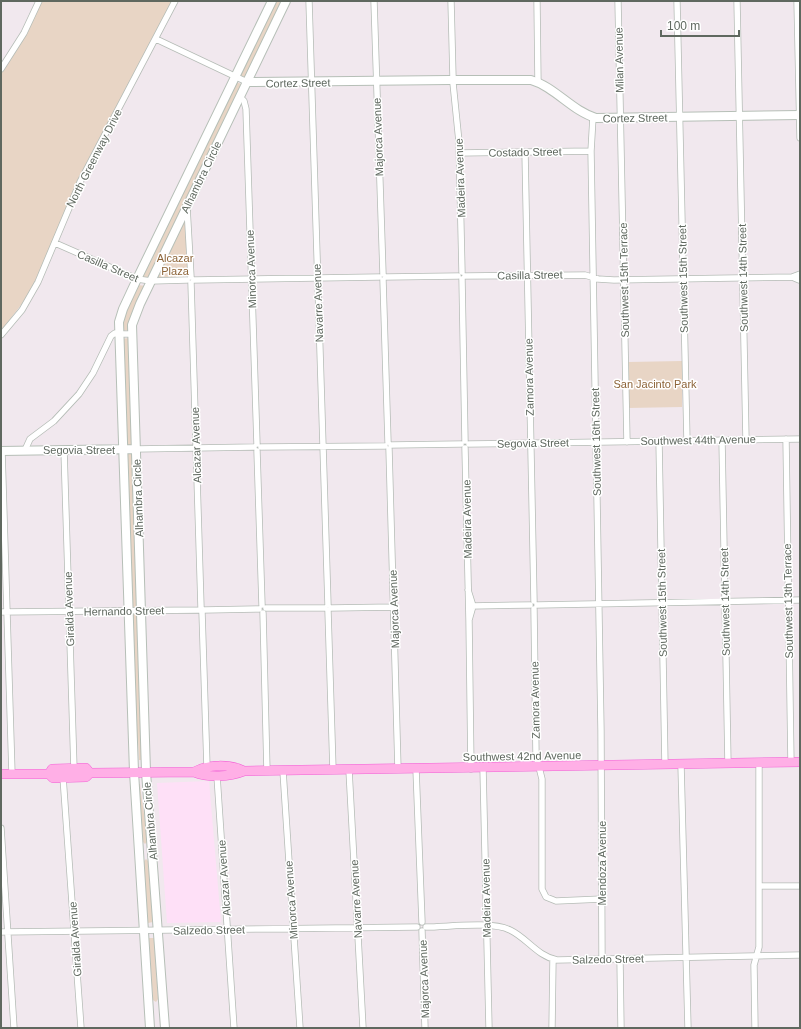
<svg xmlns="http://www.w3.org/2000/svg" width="801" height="1029" font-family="Helvetica,sans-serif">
  <rect width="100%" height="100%" fill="#f1e8ee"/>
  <path fill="#fee0f7" d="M209,781l12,141 -54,1 -10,-140z"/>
  <path fill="#e8d5c5" d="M42,1h130l-95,180 -34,87 -19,33 -23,30v-259l15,-22z
    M273,1h10l-37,77 -8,-4z
    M235,81l8,4 -94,193h-9z
    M185,214l3,62 -33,2z
    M138,285l8,1 -17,44 -8,1 2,-17z
    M129,338l5,108h-9l-4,-107z
    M682,361v46l-54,1v-46z
    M134,452l4,156 -7,1 -6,-156z
    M131,614h8l5,146h-5l-1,-20 -2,-7z
    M139,784h1c2,19 6,38 7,58l-2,2 -2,-2z
    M146,859l2,2 5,61 -5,1 -4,-62z
    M149,938h5l4,61 -2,3 -3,-2z"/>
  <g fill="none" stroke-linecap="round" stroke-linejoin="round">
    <g stroke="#b5bcb6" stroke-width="7">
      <path id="street" d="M309,1l19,604
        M374,1l9,273
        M451,1l2,77
        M537,1l1,82
        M618,1l9,441
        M677,1l10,440
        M737,1l9,439
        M797,1l3,137
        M156,39l91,43
        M1,69l23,-36 15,-32
        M453,83l6,59 3,130
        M240,97l4,4 2,8 11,335
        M593,117l-2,34 10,579 1,229
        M525,152l9,449
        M459,153l132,-2
        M187,207l4,70
        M55,243l82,36 14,2 36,-1
        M465,276l120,-1 13,4 16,1 178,-3 7,3
        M386,277l72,-1
        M792,277l8,-3
        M462,279l3,162
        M194,280l185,-3
        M383,280l5,162
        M191,283l10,324
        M1,335l21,-25 16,-28 42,-100 95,-181
        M786,439l5,324
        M722,440l6,324
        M659,441l6,324
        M469,444l331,-5
        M391,445l70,-1
        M261,447l124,-1
        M465,448l4,172 4,-14 -5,-16
        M136,449l118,-2
        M389,449l9,320
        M25,450l5,-11 24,-18 25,-27 14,-21 18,-37 4,-3 4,1h13
        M64,450l10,319
        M2,451l10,323
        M257,451l5,154
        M537,605l263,-5
        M471,606l59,-1
        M266,608h59
        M331,608l63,-1
        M534,609l2,146 6,24v110l4,8 10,4 46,-2
        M204,610l55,-1
        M328,611l5,159
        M1,612l198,-2
        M202,612l5,155
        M263,613l4,158
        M469,620l2,149
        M681,765l7,263
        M483,768l6,260
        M416,769l6,153
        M349,770l14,258
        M283,771l17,257
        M217,776l17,252
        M63,777l18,251
        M1,828l13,200
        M760,886h40
        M426,927c22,0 66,-6 84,3 17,8 27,26 47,30l243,-5
        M422,931l3,97
        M1,932l416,-5
        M620,959l1,69
        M552,1028l1,-69
        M755,1028l-1,-63 5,-18v-184"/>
    </g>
    <g stroke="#b6bfb7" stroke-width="10">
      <path id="secondary" d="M456,80h75c24,7 41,31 65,38l204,-3
        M247,82l203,-2
        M1,451l135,-2
        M150,1028l-16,-256 -15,-450 4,-13 14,-30 135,-278
        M165,1028l-19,-256 -14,-447 8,-21 146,-303"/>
    </g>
    <g stroke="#f260d6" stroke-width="10">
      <path id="primary" d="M194,772c14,-8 36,-8 50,-1
        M1,774h48l4,4 33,-1 4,-4 104,-1c15,6 35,5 50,-1l556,-9
        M49,774l3,-5 34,-1 4,5"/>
    </g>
    <use href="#street" stroke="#fff" stroke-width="5.5"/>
    <use href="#secondary" stroke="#fff" stroke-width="8"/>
    <use href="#primary" stroke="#ffafe6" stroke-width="9"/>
  </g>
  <g text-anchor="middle" stroke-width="3" stroke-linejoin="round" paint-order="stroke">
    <g font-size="11" fill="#5f685f" stroke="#fff">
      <text transform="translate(619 60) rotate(-91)" y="4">Milan Avenue</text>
      <text transform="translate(298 83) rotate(-1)" y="4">Cortez Street</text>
      <text transform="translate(635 118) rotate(-1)" y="4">Cortez Street</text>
      <text transform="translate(378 137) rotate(-92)" y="4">Majorca Avenue</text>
      <text transform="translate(525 152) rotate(-1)" y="4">Costado Street</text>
      <text transform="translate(94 158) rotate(-63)" y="4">North Greenway Drive</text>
      <text transform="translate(201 177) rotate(-64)" y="4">Alhambra Circle</text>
      <text transform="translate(460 178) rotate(-92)" y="4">Madeira Avenue</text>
      <text transform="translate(108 266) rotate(23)" y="4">Casilla Street</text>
      <text transform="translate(251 269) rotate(-92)" y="4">Minorca Avenue</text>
      <text transform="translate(530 275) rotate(-1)" y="4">Casilla Street</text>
      <text transform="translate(743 278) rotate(-91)" y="4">Southwest 14th Street</text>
      <text transform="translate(683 279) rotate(-91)" y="4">Southwest 15th Street</text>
      <text transform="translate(624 280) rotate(-91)" y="4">Southwest 15th Terrace</text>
      <text transform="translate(318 303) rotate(-92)" y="4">Navarre Avenue</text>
      <text transform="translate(529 377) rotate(-91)" y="4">Zamora Avenue</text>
      <text transform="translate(698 440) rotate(-1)" y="4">Southwest 44th Avenue</text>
      <text transform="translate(596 442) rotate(-91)" y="4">Southwest 16th Street</text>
      <text transform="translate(533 443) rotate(-1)" y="4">Segovia Street</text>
      <text transform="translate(196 445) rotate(-92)" y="4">Alcazar Avenue</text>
      <text x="79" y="454">Segovia Street</text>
      <text transform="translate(138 498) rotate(-92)" y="4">Alhambra Circle</text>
      <text transform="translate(467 519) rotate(-91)" y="4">Madeira Avenue</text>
      <text transform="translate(788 601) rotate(-91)" y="4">Southwest 13th Terrace</text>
      <text transform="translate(725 602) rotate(-91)" y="4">Southwest 14th Street</text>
      <text transform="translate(662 603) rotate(-91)" y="4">Southwest 15th Street</text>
      <text transform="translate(69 609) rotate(-92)" y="4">Giralda Avenue</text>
      <text transform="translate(394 609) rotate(-92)" y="4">Majorca Avenue</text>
      <text transform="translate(124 611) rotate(-1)" y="4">Hernando Street</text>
      <text transform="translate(535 700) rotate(-91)" y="4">Zamora Avenue</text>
      <text transform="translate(522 756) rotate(-1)" y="4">Southwest 42nd Avenue</text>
      <text transform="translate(150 821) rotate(-95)" y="4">Alhambra Circle</text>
      <text transform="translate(602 863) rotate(-90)" y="4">Mendoza Avenue</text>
      <text transform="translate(224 878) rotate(-94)" y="4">Alcazar Avenue</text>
      <text transform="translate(486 898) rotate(-91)" y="4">Madeira Avenue</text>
      <text transform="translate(356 899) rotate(-93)" y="4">Navarre Avenue</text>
      <text transform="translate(291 900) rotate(-94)" y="4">Minorca Avenue</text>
      <text transform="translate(209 930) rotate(-1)" y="4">Salzedo Street</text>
      <text transform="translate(75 939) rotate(-94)" y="4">Giralda Avenue</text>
      <text transform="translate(608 959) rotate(-1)" y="4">Salzedo Street</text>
      <text transform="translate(424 979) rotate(-92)" y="4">Majorca Avenue</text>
    </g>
    <g font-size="11" fill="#8d6438" stroke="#fff">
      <text x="175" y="262">Alcazar<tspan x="175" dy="13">Plaza</tspan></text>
      <text x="655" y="388">San Jacinto Park</text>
    </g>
  </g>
  <rect width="801" height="1029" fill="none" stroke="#5f685f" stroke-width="4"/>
  <path d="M661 30v6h78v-6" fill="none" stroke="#5f685f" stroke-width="2"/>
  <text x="667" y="30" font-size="12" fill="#5f685f" stroke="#ffffff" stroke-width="3" paint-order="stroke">100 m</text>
</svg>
